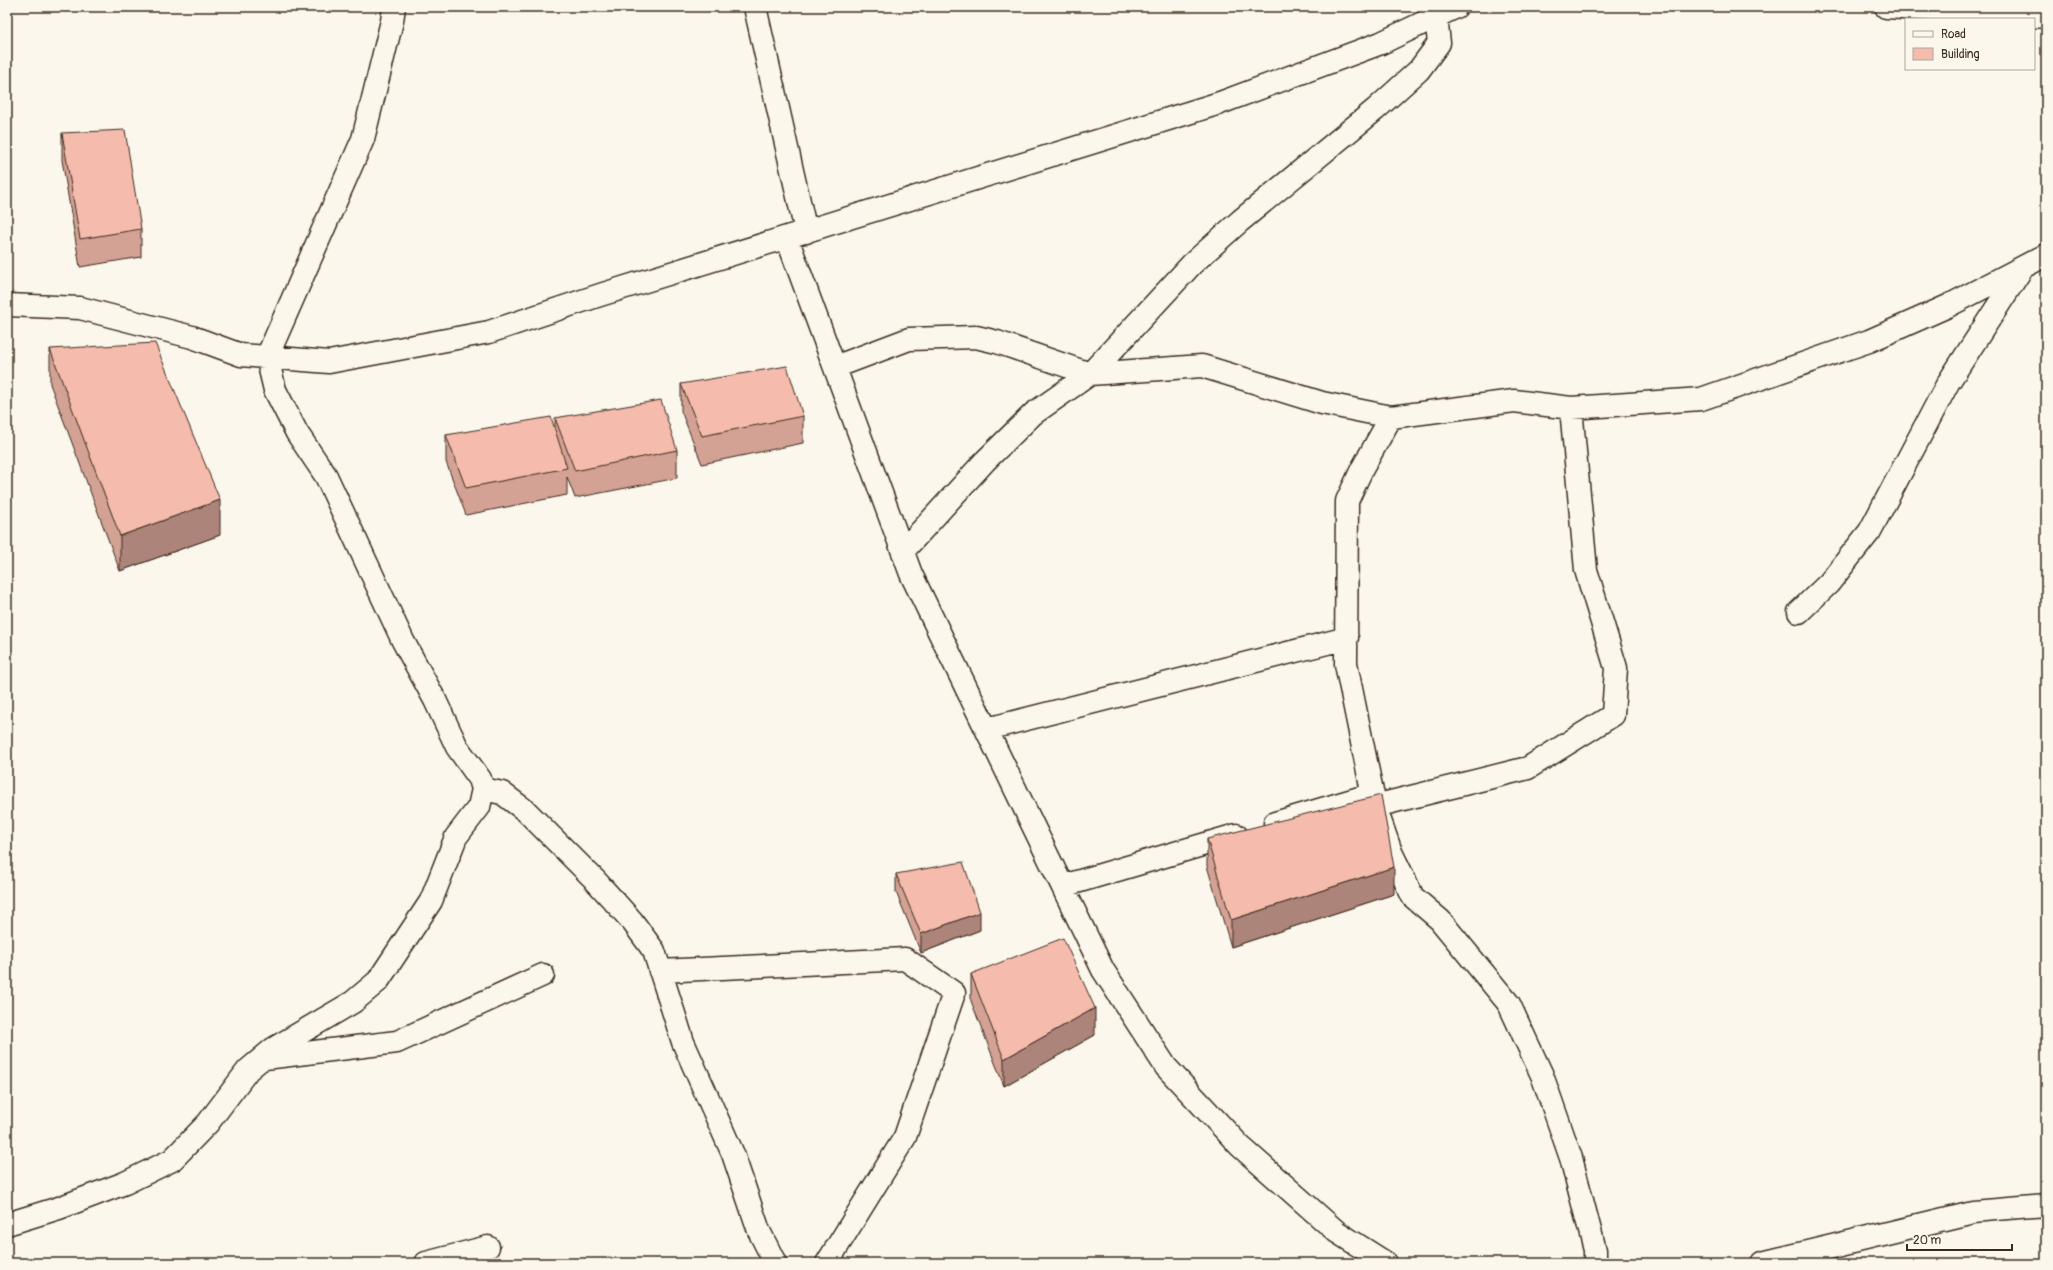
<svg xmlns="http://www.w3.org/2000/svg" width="2053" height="1270" font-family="Pangolin,sans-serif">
  <rect width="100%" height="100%" fill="#fbf7ec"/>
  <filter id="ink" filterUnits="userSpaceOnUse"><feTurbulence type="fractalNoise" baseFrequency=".025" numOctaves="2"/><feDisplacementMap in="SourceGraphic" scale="8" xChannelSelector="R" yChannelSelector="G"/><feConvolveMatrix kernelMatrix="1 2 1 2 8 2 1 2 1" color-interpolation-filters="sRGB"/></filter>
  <g filter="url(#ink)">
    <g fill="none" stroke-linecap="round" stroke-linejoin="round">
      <g stroke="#3b2a1e" stroke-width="25">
        <path id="minor" d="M755,7l51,225
          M1886,7l160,10
          M787,238l124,336 192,396 63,97 74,79 97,86 49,31
          M7,305l73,3 112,29 49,18 88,7 160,-30 111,-37 620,-192 161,-60 75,-36
          M835,367l74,-28 67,-2 21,5 93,32 112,-8 120,37 69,14 123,-16 57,7 130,-9 168,-58 79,-35 98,-51
          M1391,417l-29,52 -15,32 -1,163 29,142 16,46 22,45 27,23 69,84 33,71 29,83 24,92v13
          M903,551l82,-90 48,-47 57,-40 102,-110 48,-43 136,-112 43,-39 20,-27 -3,-26
          M1799,612l30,-29 41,-52 78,-148 73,-113
          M987,729l360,-91
          M483,789l19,4 24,18 68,68 38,42 22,30 29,91 50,112 26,77 16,32
          M1375,806l153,-38 85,-53 3,-47 -30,-98 -15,-162
          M1275,823l98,-29
          M1063,886l173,-51
          M660,971l245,-12 49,34 -49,144 -78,126
          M265,1058l132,-16 146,-67
          M7,1224l52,-16 66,-25 47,-23 36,-37 40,-53 25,-21 80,-47 25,-21 53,-80 25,-64 23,-30 4,-18 -3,-10 -23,-32 -22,-47 -32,-59 -77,-165 -29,-43 -22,-43 -8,-33 96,-218 29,-118 2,-14
          M426,1263l62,-16
          M1762,1263l211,-51 73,-6"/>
      </g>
      <use href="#minor" stroke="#fbf7ec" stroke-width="22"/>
    </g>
    <path fill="#d3a295" stroke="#3b2a1e" d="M62,133l79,96v28l-61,10 -18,-107z
      M50,349l170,186 -100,36 -70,-187z
      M681,384l122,32v27l-101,21 -21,-53z
      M555,418l122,32v28l-102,20 -8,-21v18l-101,20 -20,-53v-27l109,-5z
      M1207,839l187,55 -163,53 -24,-81z
      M896,874l84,56 -59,23 -25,-61z
      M971,974l124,61 -91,51 -33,-85z"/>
    <path fill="#ac8479" stroke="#3b2a1e" d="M220,500v35l-100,36v-35z
      M1394,867v27l-163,53v-27z
      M980,912v18l-59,23v-19z
      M1095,1008v27l-91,51v-27z"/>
    <path fill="#f5bcad" stroke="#3b2a1e" d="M125,130l16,99 -61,10 -18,-106z
      M155,343l65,157 -100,36 -70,-187z
      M787,366l16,50 -101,20 -21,-52z
      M661,400l16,50 -102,21 -20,-53z
      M551,417l16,51 -101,20 -20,-53z
      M1381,795l13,72 -163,53 -24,-81z
      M963,862l17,50 -59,22 -25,-60z
      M1063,938l32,70 -91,51 -33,-85z"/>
  </g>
  <rect width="2053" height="1270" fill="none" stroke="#fbf7ec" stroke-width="24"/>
  <rect x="12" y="12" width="2029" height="1246" fill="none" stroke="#3b2a1e" stroke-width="1.5" filter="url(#ink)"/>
  <rect x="1905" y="18" width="130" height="52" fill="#fbf7ec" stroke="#aea59a"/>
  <rect x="1913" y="31" width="20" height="6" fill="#fbf7ec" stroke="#aea59a"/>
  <text x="1941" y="38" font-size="12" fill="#3b2a1e">Road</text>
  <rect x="1913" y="48" width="20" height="12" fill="#f5bcad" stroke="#aea59a"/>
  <text x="1941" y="58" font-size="12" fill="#3b2a1e">Building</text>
  <path d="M1907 1244v6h105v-6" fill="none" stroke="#3b2a1e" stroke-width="2"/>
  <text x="1913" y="1244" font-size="12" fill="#3b2a1e" stroke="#fbf7ec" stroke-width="3" paint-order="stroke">20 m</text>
</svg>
